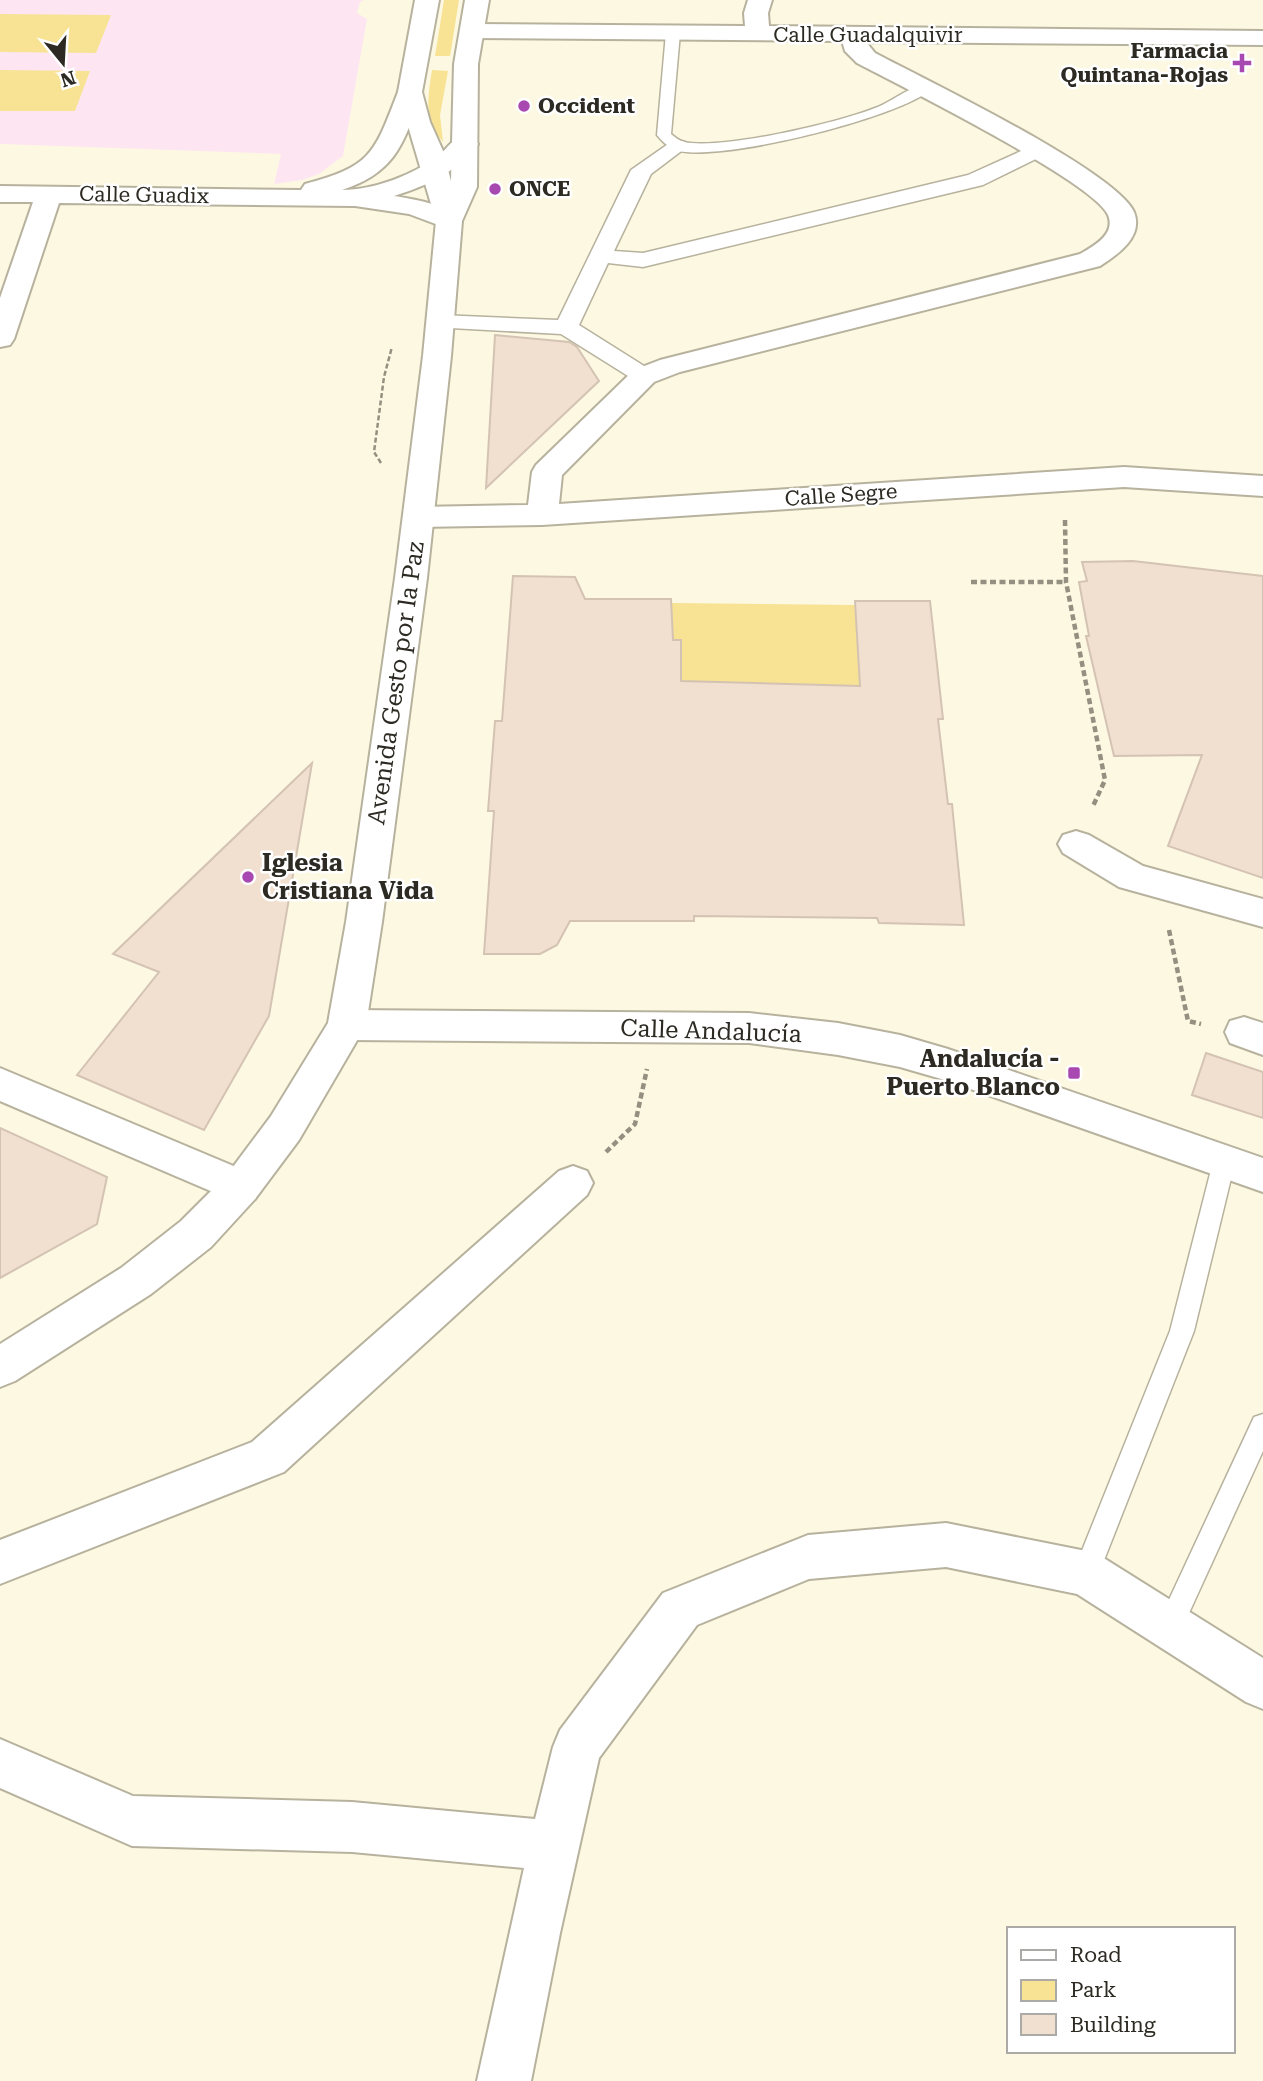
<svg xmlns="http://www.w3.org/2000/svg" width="1263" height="2081" font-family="'Roboto Serif',serif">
  <rect width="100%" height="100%" fill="#fdf8e2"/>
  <path fill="#fde6f2" d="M0,0h364l-4,2 -3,11 10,6 -24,137 -24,18 -17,6 -28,4 7,-30 -281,-10z"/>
  <path fill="#f7e393" d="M444,0h15l-9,56h-15z
    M0,14l111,1 -15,38 -96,-1z
    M0,70l90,1 -15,40h-75z
    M432,70l16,1 -8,44 3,27c-20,-23 -15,-45 -11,-72z
    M671,603l184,2 6,88 -80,-1 -1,-9h-26l-72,10 -1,-53 -9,-1z"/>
  <path fill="#f1dfcf" stroke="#d4c3b3" stroke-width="2" d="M495,335l74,7 8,5 22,34 -113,107z
    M1133,561l130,15v302l-95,-32 34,-91 -88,1 -28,-120h3l-10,-54 8,-1 -5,-19z
    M513,576l62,1 10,22h86l2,41h8v41l179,5 -5,-85h75l13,118h-5l10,85h4l12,121 -85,-2 -2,-5 -183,-2v5h-124l-13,24 -17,9h-56l10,-143h-6l7,-90h7z
    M312,763l-43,253 -65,114 -127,-55 82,-103 -46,-18z
    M1206,1053l57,19v46l-71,-23z
    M0,1128l107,49 -10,47 -97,54z"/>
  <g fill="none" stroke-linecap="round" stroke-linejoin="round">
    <g stroke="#b7b29d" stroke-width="3">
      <path id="service" d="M673,29l7,4 -9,101c4,3 8,7 13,8 38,8 153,-19 191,-34 16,-5 37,-25 54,-22l2,3c-28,28 -223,77 -258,60 -6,-3 -12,-9 -16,-14l9,-102z
        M1224,1153l8,2 3,7 -41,169 -95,242 -4,9 -9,3 -9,-3 -4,-9 97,-242 43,-169 3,-7z
        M1263,1414v37l-84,184 -9,4 -9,-4 -4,-9 4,-9 93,-200z"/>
    </g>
    <g stroke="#b7b29d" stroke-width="3">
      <path id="pedestrian" d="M678,140l7,2 3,4 -37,28 -37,77 29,2 325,-78 62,-28h14l3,4 -3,4 -61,30 -340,82 -35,-4 -29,62 73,46 4,5 -4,5h-16l-75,-47 -129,-7 -3,-5 3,-5 8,-2 118,5 73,-150 40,-28z"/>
    </g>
    <g stroke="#b7b29d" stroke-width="4">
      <path id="minor" d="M748,0h24l-4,13 1,13 494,5v14l-397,-3 9,11c47,25 241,118 259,159 10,25 -17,43 -34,54l-420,106 -26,10 -92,93 -3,29 565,-37 139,9v20l-139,-9 -582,38 -124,2 -11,-3 -4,-7 4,-7 11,-3 110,-2 4,-33 4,-7 98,-95 26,-10 420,-106c14,-8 36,-20 28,-39 -14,-33 -209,-130 -251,-152l-12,-12 -3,-10 -370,-3 -8,-2 -4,-5 4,-5 8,-2 273,2 -1,-13z
        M410,85l9,2 3,5c-18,50 -25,80 -80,98 32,0 71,-15 96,-34 7,-5 13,-15 20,-18 6,-2 11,-1 16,1l4,5c-20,28 -52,42 -84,52 19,3 57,9 68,25l-4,6 -9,2 -40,-15 -54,-8 -296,-3 -45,136 -4,6 -10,2v-49l33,-96h-33v-16l301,4 4,-6c67,-18 69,-30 93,-92l3,-5z
        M1076,831l13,4 54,31 120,33v28l-144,-40 -56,-34 -5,-9 5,-9z
        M347,1010l402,3 89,10 62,12 48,14 315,109v34l-318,-112 -45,-13 -62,-12 -89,-12 -402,-3 -14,-4 -5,-11 5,-11z
        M1244,1017l19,6v32l-33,-12 -5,-11 5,-11z
        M0,1068l255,107 6,12 -6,12 -14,5 -241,-103z
        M573,1166l14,5 6,12 -6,12 -303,277 -284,112v-44l252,-98 307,-271z
        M946,1523l140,28 16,6 161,101v51l-17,-7 -169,-108 -131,-27 -137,12 -112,46 -98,133 -39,175 -29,148h-54l47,-213 -172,-16 -220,-6 -132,-58v-49l133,57 219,6 183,17 18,-72 7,-17 103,-137 145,-58z"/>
    </g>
    <g stroke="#b7b29d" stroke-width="4">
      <path id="secondary" d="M415,0h24l-17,92 8,30 13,29 8,30 3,-117 11,-64h24l-11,64 -1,123 -15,34 -11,135 -24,222 -45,344 -16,103 -67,115 -44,59 -44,48 -60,47 -136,87 -15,6v-43l121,-76 60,-47 46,-46 44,-59 57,-93 18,-101 49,-344 28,-222 13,-135 -38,-129z"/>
    </g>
    <path stroke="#939081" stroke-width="2.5" stroke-dasharray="5 2.5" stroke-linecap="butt" d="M381,463l-7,-11 10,-75 8,-30"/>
    <path stroke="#939081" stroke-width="4.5" stroke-dasharray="6 3.5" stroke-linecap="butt" d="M1065,520l1,62 39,198 -12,26
      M971,582h95
      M1169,930l19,91 13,3
      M606,1152l29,-28 12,-55"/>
    <use href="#service" fill="#fff" fill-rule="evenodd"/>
    <use href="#pedestrian" fill="#fff" fill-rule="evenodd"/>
    <use href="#minor" fill="#fff" fill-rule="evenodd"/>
    <use href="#secondary" fill="#fff" fill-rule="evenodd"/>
  </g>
  <g fill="#a849b1" stroke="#fff" stroke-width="2.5">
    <path d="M1238.5 52.5h7v7h7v7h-7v7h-7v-7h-7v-7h7z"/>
    <circle cx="524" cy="106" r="7"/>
    <circle cx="495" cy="189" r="7"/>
    <circle cx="248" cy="877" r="7"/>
    <rect x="1067" y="1066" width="14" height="14" rx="3.5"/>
  </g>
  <g text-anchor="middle" stroke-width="5" stroke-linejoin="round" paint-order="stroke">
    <g font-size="21" fill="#2c2a22" stroke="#fff">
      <text x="868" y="42">Calle Guadalquivir</text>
      <text transform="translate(144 195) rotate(1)" y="7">Calle Guadix</text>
      <text transform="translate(841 495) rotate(-4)" y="7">Calle Segre</text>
    </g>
    <g font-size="21" font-weight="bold" fill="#2c2a22" stroke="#fff" text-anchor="start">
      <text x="1228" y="58" text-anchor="end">Farmacia<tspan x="1228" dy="24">Quintana-Rojas</tspan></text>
      <text x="538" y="113">Occident</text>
      <text x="509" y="196">ONCE</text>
    </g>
    <g font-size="24" fill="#2c2a22" stroke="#fff">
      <text transform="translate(396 683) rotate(-82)" y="8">Avenida Gesto por la Paz</text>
      <text transform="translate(711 1031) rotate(2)" y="8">Calle Andalucía</text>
    </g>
    <g font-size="24" font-weight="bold" fill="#2c2a22" stroke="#fff" text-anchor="start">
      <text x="262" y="871">Iglesia<tspan x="262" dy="28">Cristiana Vida</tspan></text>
      <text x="1060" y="1067" text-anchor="end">Andalucía -<tspan x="1060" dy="28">Puerto Blanco</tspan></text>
    </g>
  </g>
  <rect x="1007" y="1927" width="228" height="126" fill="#ffffff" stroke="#abaaa7" stroke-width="2"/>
  <rect x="1021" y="1950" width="35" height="10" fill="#ffffff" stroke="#abaaa7" stroke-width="2"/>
  <text x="1070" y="1962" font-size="21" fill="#2c2a22">Road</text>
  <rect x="1021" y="1980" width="35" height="21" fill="#f7e393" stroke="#abaaa7" stroke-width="2"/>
  <text x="1070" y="1997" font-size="21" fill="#2c2a22">Park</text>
  <rect x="1021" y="2014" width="35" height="21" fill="#f1dfcf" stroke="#abaaa7" stroke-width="2"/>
  <text x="1070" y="2032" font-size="21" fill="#2c2a22">Building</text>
  <g transform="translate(63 63) rotate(162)" stroke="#ffffff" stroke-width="5" paint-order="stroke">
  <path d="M0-5L12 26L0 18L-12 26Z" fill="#2c2a22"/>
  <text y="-10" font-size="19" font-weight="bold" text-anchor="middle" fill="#2c2a22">N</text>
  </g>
</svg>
